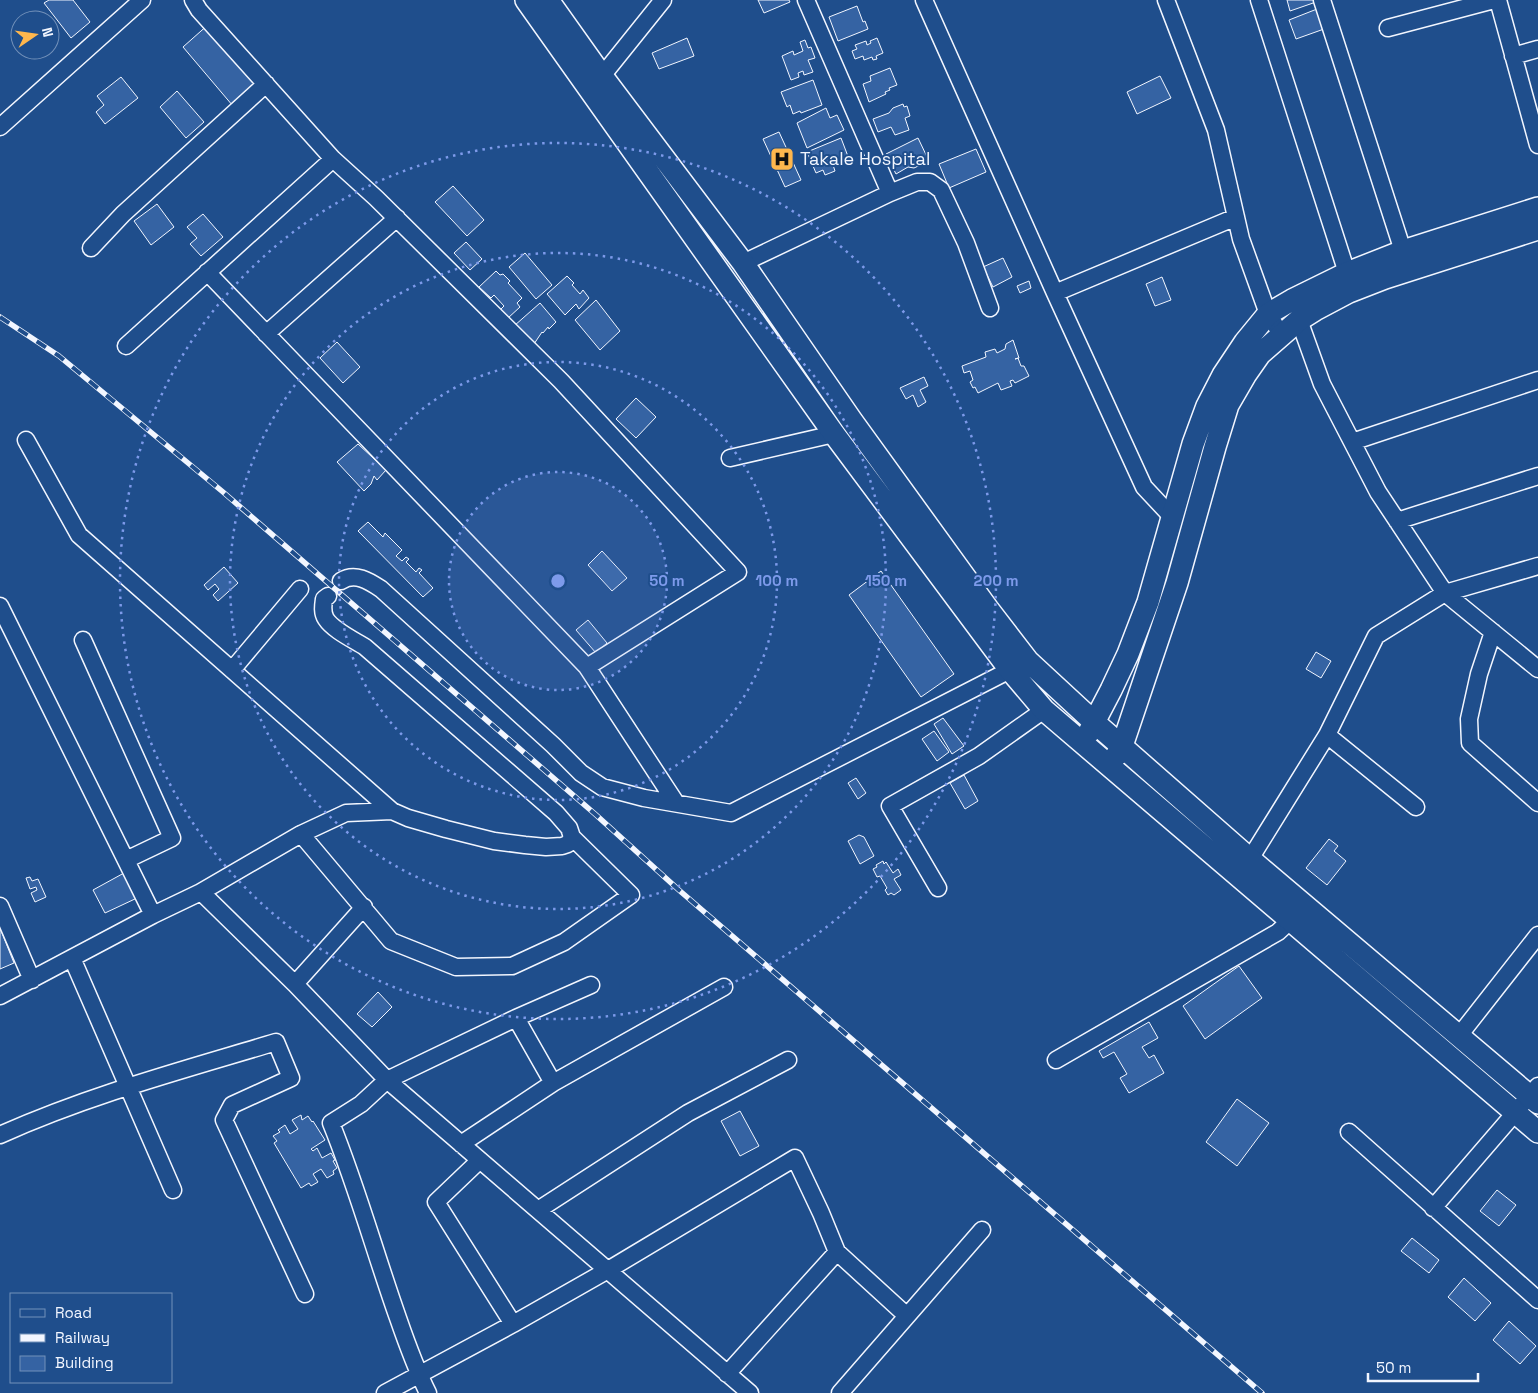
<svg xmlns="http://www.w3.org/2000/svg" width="1538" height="1393" font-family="'Space Grotesk',sans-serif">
  <rect width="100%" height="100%" fill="#1f4e8c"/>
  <path fill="#3563a3" stroke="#f2f6ff" d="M49,0h24l17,22 -19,16 -27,-35z
    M758,0h31l1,2 -26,11z
    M1287,0h28l1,2 -26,9z
    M857,6l6,16 2,-1 3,8 -30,12 -9,-24z
    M1317,9l7,20 -28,10 -7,-19z
    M210,23l3,13 35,41 4,-4 8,9 -27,24 -50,-59z
    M687,38l7,18 -35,13 -7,-16z
    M877,38l6,15 -7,3 1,3 -4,1 -1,-3 -8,3 -1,-4 -8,3 -3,-8 5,-2 -2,-4 11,-4 1,4 4,-2 -1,-2z
    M805,40l3,8 3,-1 4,11 -7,2 5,12 -9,3 -1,-4 -5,2 1,4 -8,3 -9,-24 11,-5 1,4 9,-4 -3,-9z
    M890,68l7,17 -8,3 1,2 -5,2 1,2 -17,8 -6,-18 8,-3 -1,-5z
    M1160,76l11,22 -34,16 -10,-22z
    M121,77l17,21 -33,26 -9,-12 8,-7 -7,-9z
    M813,80l9,25 -21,8 -1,-2 -7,3 -3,-9 -3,2 -6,-15z
    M177,91l27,31 -18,16 -26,-31z
    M903,104l1,3 3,-1 3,10 -5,2 4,12 -14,5 -4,-8 -13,5 -5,-13 16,-6 4,-5z
    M826,108l4,10 7,-3 7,15 -37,18 -10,-25z
    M779,132l22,48 -16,7 -22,-48z
    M841,138l8,21 -16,6 2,6 -10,4 -2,-5 -7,3 -9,-21z
    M918,138l11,23 -15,7 -6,-1 -12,7 -10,-20z
    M976,149l10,23 -37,16 -10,-24z
    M453,186l31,34 -17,16 -32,-34z
    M157,204l17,23 -23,18 -17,-24z
    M203,214l20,23 -22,19 -11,-12 7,-6 -10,-11z
    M466,242l16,17 -12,11 -16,-17z
    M525,253l27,32 -16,14 -27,-32z
    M1003,258l9,19 -19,10 -10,-20z
    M496,271l4,4 3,-1 7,7 -2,2 14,15 -5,5 3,4 -12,11 -8,-8 4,-4 -10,-11 -3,3 -12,-11z
    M567,276l7,7 -2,2 8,9 3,-4 6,8 -10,11 -3,-5 -11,11 -18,-21z
    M1162,277l9,23 -16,6 -9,-22z
    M1029,281l2,7 -11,5 -3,-7z
    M596,300l24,31 -20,19 -25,-30z
    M540,303l16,19 -7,7 -1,-2 -5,6 -1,-1 -8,12 -20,-18z
    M1013,340l6,18 -4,1 3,-1 3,8h3l5,10 -14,7 -2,-3 -3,1 2,5 -11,4 -3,-7 -20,10 -3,-6 -2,1 -3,-6 3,-2 -3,-9 -6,2 -2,-7 24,-9 -1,-5 10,-3 2,4 8,-4 1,-5z
    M337,342l23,25 -17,16 -23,-25z
    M924,377l4,9 -8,4 6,12 -8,5 -5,-12 -7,4 -6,-11z
    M636,398l20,19 -20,21 -20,-19z
    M358,444l28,26 -9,10 -3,-4 -3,8 -7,7 -27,-29z
    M368,522l15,15 2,-4 17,17 -6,6 6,5 4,-4 3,2 -3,3 10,10 3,-4 3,2 -3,3 14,15 -10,9 -65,-66z
    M602,551l25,27 -15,13 -24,-26z
    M224,567l14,16 -20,18 -5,-6 6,-6 -4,-5 -7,6 -4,-5z
    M881,571l73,103 -33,23 -72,-102z
    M588,620l19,23 -11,10 -20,-23z
    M1316,652l15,9 -10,17 -15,-9z
    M943,718l21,28 -12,8 -18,-30z
    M934,731l15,21 -12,9 -15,-22z
    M964,775l14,26 -13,8 -15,-26z
    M856,778l10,15 -8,6 -10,-16z
    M859,835l5,2 10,19 -14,8 -12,-23z
    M1329,839l9,7 -4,5 12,10 -19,24 -21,-17z
    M883,861l1,3 2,-2 7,11 5,-4 3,6 -7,4 7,11 -7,5 -3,-2 -3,2 -3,-5 2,-2 -7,-12 -3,1 -4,-8 4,-2 -1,-2z
    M124,873l13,25 -32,15 -12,-23z
    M30,877l2,4 6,-2 8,18 -11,5 -4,-9 6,-3 -1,-3 -6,2 -4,-11z
    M0,928l14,35 -14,6z
    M1239,966l23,32 -57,41 -22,-33z
    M378,992l14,15 -20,20 -15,-13z
    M1149,1022l9,16 -16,9 7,11 5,-3 10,18 -35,20 -9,-15 7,-4 -13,-22 -11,6 -4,-7z
    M1237,1099l32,24 -32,43 -31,-24z
    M740,1111l19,35 -19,10 -19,-35z
    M301,1115l1,5 6,-4 4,6 1,-1 12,19 -14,9 2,2 4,-3 5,10 9,-5 4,7 -2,1 4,7 -4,3 1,3 -7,4 -6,-9 -8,5 5,8 -7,4 -2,-3 -8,5 -27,-45 3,-2 -4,-5 7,-4 -2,-2 7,-5 5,9 8,-5 -6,-9z
    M1497,1190l19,15 -17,21 -19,-15z
    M1412,1238l27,22 -10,13 -28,-22z
    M1464,1278l27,25 -16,18 -27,-24z
    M1509,1321l27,25 -16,18 -27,-24z"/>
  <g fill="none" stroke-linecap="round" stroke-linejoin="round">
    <g stroke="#f2f6ff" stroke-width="19">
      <path id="minor" d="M193,0l6,10 134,149 43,39 185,183 177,191 -151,95 89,136
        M806,0l84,193
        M924,0l131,293 89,194 29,31
        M1166,0l50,130 25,109 27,75 13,20
        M1259,0l88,273
        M1322,0l81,251
        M1498,0l40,145
        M1388,28l106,-28
        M1513,56l25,-7
        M602,76l61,-76
        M0,127l142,-127
        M91,248l32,-34 143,-130
        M743,263l147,-70 27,-11h13l11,8 25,53 24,65
        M207,272l380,395
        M1055,293l181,-76
        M1299,320l23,64 56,108 67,101 93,76
        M266,334l131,-116
        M126,346l207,-187
        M26,440l53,95 313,276
        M1352,442l186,-62
        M730,458l104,-24
        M1397,521l141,-45
        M341,581c14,-9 28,0 40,8l172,156 28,28 21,14 42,11 87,15 279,-143
        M0,606l153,309
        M1493,632l-14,42 -10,45 1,24 68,60
        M83,640l89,198 -46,22
        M232,670l68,-81
        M1327,735l89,72
        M301,834l90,107 65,26 56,-1 52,-24 67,-47 -59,-58
        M1250,859l77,-124 49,-99 69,-43 93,-27
        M938,888l-48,-82 89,-50 65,-46
        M201,892l100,-58 45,-21 46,-2 16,7 38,11 48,12 31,4 21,2 16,-1 6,-2 4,-7 -3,-9 -13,-15 -191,-166c-11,-7 -32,-17 -39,-28 -4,-6 -3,-13 -2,-20l4,-3
        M0,906l32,74
        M72,958l101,232
        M295,984l69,-77
        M0,996l153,-81 48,-23 94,92 92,96 363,313
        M1458,1037l80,-102
        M1056,1060l222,-128 13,-12
        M553,1083l171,-96
        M1349,1132l189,168
        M0,1135c89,-40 183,-65 276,-93l15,36 -59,27 -8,15 81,174
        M461,1144l92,-61 -37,-65
        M480,1160l-44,42 77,122 95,-54 187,-112 26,55 16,39 70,64
        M1433,1208l105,-122
        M538,1210l150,-97 100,-53
        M727,1374l110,-122
        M385,1393l128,-69
        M428,1393c-12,-24 -21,-49 -30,-75 -23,-65 -41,-131 -67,-195l30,-19 26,-24 129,-62 75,-33
        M840,1393l142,-163"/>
    </g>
    <g stroke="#f2f6ff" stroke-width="24">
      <path id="major" d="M526,0l308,434 176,236 34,40 494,422
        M548,0l54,76 141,187 109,158 136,188 40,52 66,61 156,137 288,244
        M1088,734l23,-44 17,-36 20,-52 45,-158 14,-38 16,-31 22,-33 23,-28 24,-14 55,-27 56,-22 135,-43
        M1116,756l6,-10 55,-163 38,-136 13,-42 18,-31 14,-20 39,-34 16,-10 34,-18 36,-14 153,-49"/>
    </g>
    <use href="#minor" stroke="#1f4e8c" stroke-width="16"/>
    <use href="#major" stroke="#1f4e8c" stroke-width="21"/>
    <g stroke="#f2f6ff" stroke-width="5.5">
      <path id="rail" d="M0,317l59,39 164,136 372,322 85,77 582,502"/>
    </g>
    <use href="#rail" stroke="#1f4e8c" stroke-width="4" stroke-dasharray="11" stroke-linecap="butt"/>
  </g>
  <circle cx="558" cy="581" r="109" fill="#7d9aea" fill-opacity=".12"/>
  <g fill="none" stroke="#7d9aea" stroke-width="2.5" stroke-dasharray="2.5 5">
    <circle cx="558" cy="581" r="109"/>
    <circle cx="558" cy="581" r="219"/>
    <circle cx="558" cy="581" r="328"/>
    <circle cx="558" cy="581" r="438"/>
  </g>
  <defs>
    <g id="hospital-square" transform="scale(1.25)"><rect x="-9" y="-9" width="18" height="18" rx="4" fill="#ffb74d" stroke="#1f4e8c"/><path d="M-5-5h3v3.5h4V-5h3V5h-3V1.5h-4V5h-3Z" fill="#111"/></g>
  </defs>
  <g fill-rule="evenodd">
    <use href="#hospital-square" x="782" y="159"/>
  </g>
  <g text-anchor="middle" stroke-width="4" stroke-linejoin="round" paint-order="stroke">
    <g font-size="18" fill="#f2f6ff" stroke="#1f4e8c" text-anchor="start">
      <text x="800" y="165">Takale Hospital</text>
    </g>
  </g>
  <circle cx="558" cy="581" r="8" fill="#7d9aea" stroke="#1f4e8c" stroke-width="2.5"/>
  <g font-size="15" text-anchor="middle" font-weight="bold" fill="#7d9aea" stroke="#1f4e8c" stroke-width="4" stroke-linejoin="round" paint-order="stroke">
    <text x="667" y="586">50 m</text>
    <text x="777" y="586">100 m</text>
    <text x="886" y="586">150 m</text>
    <text x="996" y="586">200 m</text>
  </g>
  <rect x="10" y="1293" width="162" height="90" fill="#1f4e8c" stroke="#7391ba"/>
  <rect x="20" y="1309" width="25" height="8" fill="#1f4e8c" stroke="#7391ba"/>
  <text x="55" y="1318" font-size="15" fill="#f2f6ff">Road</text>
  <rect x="20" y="1334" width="25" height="8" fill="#f2f6ff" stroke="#7391ba"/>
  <text x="55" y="1343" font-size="15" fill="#f2f6ff">Railway</text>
  <rect x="20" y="1356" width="25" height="15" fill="#3563a3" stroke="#7391ba"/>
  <text x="55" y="1368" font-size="15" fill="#f2f6ff">Building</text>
  <g transform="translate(35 35) rotate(77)"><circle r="24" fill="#1f4e8c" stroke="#7391ba"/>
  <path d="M0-4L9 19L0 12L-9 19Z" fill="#ffb74d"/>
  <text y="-8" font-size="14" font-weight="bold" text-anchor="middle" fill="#f2f6ff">N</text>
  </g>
  <path d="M1368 1373v8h110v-8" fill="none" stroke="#f2f6ff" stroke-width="2.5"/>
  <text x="1376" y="1373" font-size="15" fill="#f2f6ff" stroke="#1f4e8c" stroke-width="4" paint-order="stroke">50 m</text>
</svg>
